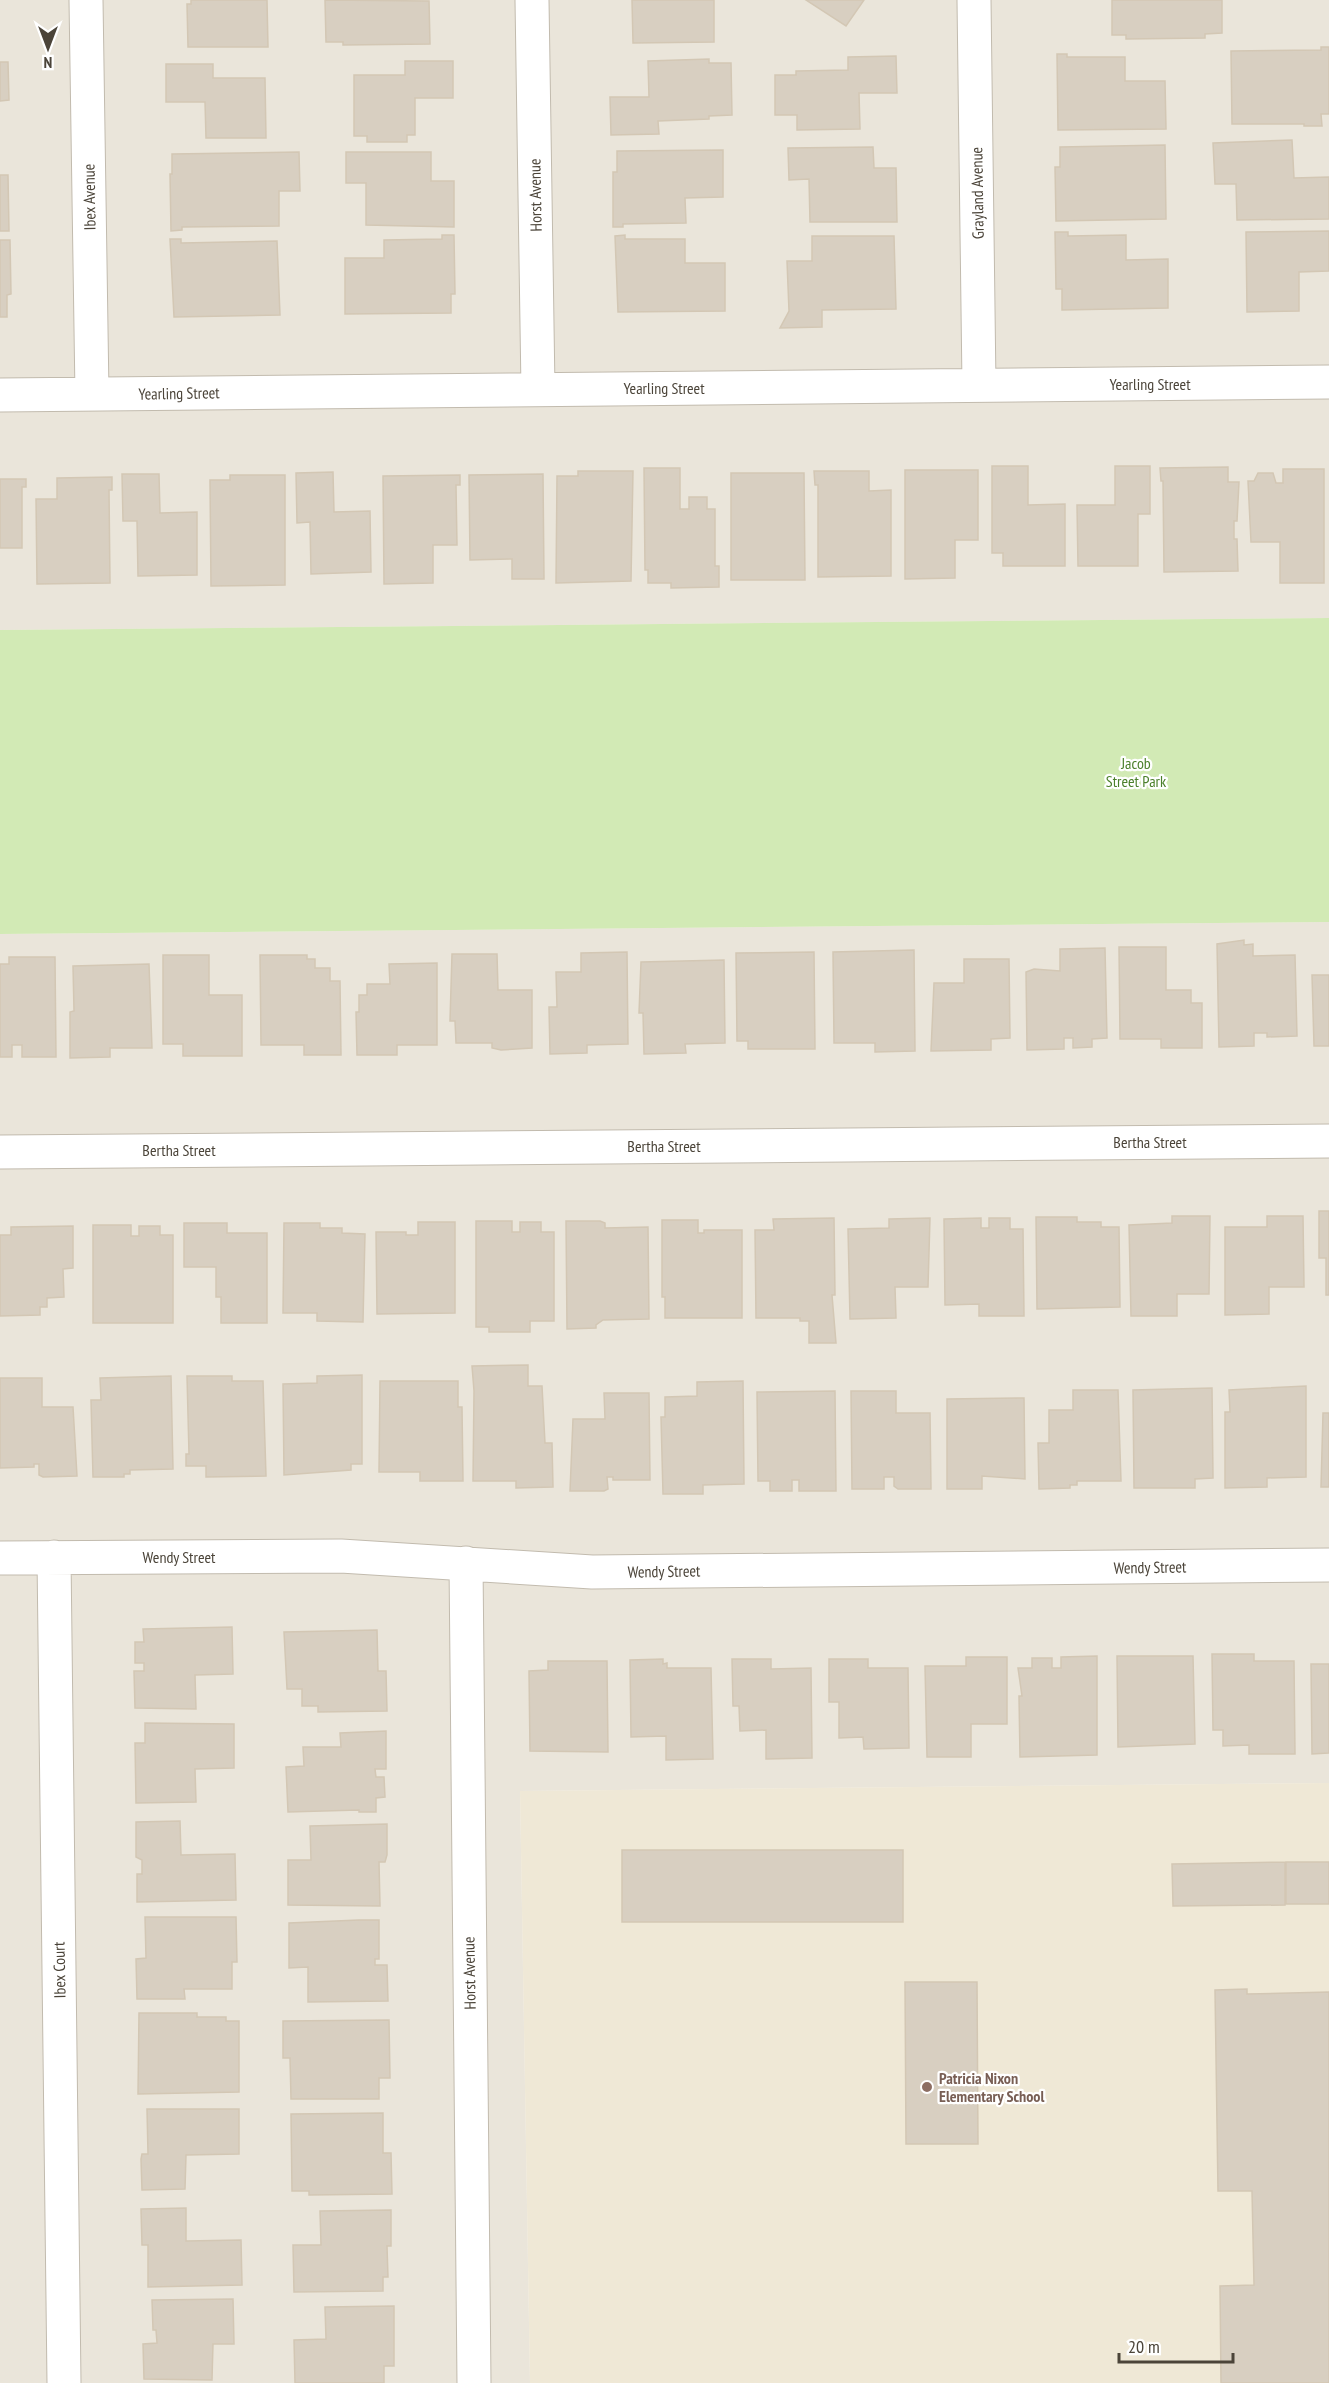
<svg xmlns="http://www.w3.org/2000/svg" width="1329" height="2383" font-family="'PT Sans Narrow',sans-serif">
  <rect width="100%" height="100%" fill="#f6f3ec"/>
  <path fill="#eae5da" d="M0,0h1329v618l-1329,12z
    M1329,922v861l-809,8 10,592h-530v-1449z"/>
  <path fill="#efe8d6" d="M1329,1783v600h-799l-10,-592z"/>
  <path fill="#d2eab5" d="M1329,618v304l-1329,12v-304z"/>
  <path fill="#d8cfc1" stroke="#d3c7b4" stroke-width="1.5" d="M191,0h76l1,47h-80l-1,-43h4z
    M325,0l104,1 1,43 -87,1v-3h-17z
    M632,0h82v42l-81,1z
    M806,0h58l-18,26z
    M1112,0h110v33l-17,1v4l-79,1v-4h-14z
    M1321,47h8v67h-8l1,12h-18v-2h-72l-1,-73 90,-1z
    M1057,54h10v3h58v24h40l1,48 -108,1z
    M896,56l1,37h-38l1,36 -63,1v-15h-22v-40h21v-4l52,-1v-13z
    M709,59v4h22l1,52 -23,1v3l-51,2 1,13 -48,1 -1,-38h39l-1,-36z
    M405,61h48v37h-38v37h-8v7h-40v-6h-13v-61h51z
    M0,62h8l1,38 -9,1z
    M166,64h47v14h52l1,60h-60l-1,-36h-39z
    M1292,140l2,38 35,-1v42l-92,1 -1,-36h-21l-2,-41z
    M1165,145l1,74 -110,2 -1,-54h5v-20z
    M873,147l1,21h22l1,54h-87l-1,-43 -20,1 -1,-32z
    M723,150v47l-38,1 1,25 -63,1v3h-10v-55h4v-21z
    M299,152l1,39h-21v35l-97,1v3l-11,1 -1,-57h2v-20z
    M346,152h85v29h23v46l-88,-2v-42h-20z
    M0,175h8l1,56h-9z
    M1329,231v40l-30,1v39l-52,1 -1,-80z
    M1055,232h13v4l58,-1v25l42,-1v49l-106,2v-21h-6z
    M442,235h12l1,59h-4v19l-106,1v-56h39v-18l58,-1z
    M625,235v4h60v24h40v48l-107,1 -3,-76z
    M812,236h82l2,73 -74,1v17l-42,1 9,-17 -2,-50h25z
    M170,239h11v4l96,-2 3,74 -106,2z
    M0,240h10l1,54 -4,1v22h-7z
    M992,466h36v39l37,-1v62h-62v-13h-11z
    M1115,466h35v48h-12v52h-60l-1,-61h38z
    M1228,467v15h11l-2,39h-3v18h3l1,32 -74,1 -1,-91h-2l-1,-13z
    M644,468h36v41h9v-12h18v12h8v57h4v21l-48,1v-5h-23v-13h-3z
    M1283,469h41v114h-44v-41h-29l-3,-61h6l4,-8h15l3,10h7z
    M905,470h73v70h-23v38l-50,1z
    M578,471h55l-2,110 -75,2 1,-107h21z
    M814,471h55v20l22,-1v86l-73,1v-92h-3z
    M333,472l1,40 36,-1 1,61 -60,2 -1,-52 -13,1 -1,-50z
    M731,473h73l1,107h-74z
    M122,474h37l1,39 37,-1v63l-59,1 -1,-55h-14z
    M543,474l1,105h-32v-20l-42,1 -1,-85z
    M230,475h55v110l-74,1 -1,-106h20z
    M460,475v10h-4l1,60h-24v38l-49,1 -1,-108z
    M112,477v13h-3l1,93 -73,1 -1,-85h21v-21z
    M0,479h26v8h-4v61h-22z
    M1244,940v5l9,-1v12l42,-1 2,81 -30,1v-4h-13v13l-35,1 -2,-103z
    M1119,947h47v43h25v13h11v45h-41v-9h-41z
    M1105,948l2,90 -15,1v8l-19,1v-10h-9v11l-37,1 -1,-78 8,-3 26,2v-22z
    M914,950l1,101 -40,1v-9h-41l-1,-91z
    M627,952l1,92 -41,1v8l-37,1 -1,-47h8l-1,-35h25v-19z
    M814,952l1,97h-67v-8h-11l-1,-88z
    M452,954h45l1,36h34v58l-31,2 -9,-2v-5h-36l-1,-22h-5z
    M163,955h46v40h33v61h-59v-12h-20z
    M260,955h47v4h8v9h15v13h10l1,74h-37v-10h-43z
    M9,957h46l1,100h-34v-12h-10v12h-12v-93h9z
    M964,959h45l1,79 -19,1v11l-60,1 3,-68h30z
    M724,960l1,83 -40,1 1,9 -42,1 -1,-41h-4l2,-51z
    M437,963v82h-40v10h-40l-1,-43h3v-17h8v-11h23l-1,-20z
    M149,964l3,84h-42v9l-40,1v-46l4,-1 -1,-45z
    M1312,975h17v71h-15z
    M1319,1211h10v84h-3v-37h-7z
    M1172,1216h38l-1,78h-32v22h-46l-2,-91 43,-2z
    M1267,1216h36l1,71h-35v27l-44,1v-88h42z
    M1036,1217h41v5h24v5h18l1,80 -83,2z
    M834,1218l1,77h-3l4,48h-27v-22h-9v-3h-44l-1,-88h19l-1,-11z
    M930,1218l-2,69h-33l1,31 -46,1 -2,-90 41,-1v-9z
    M981,1218v10h8v-10h21v11h13l1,87h-45v-12l-34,1 -1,-86z
    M662,1220h36v13h6v-3h38v88h-77v-21h-3z
    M476,1221h36v11h8v-10h21v10h13v89h-24v11h-41v-5h-13z
    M566,1221h34l5,2v5l43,-1 1,92 -46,1 -7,5v3l-29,1z
    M418,1222h37v91l-78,1 -1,-82h30v3h12z
    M184,1223h43v10h40v90h-46v-26h-5v-30h-32z
    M284,1223h36v5h22v5l23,1 -2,88 -46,-1v-8h-34z
    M93,1225h38v11h8v-10h21v9h13v88h-80z
    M73,1226v42l-10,1 1,28 -17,1v9h-7v8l-40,1v-81h11v-8z
    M528,1365v21h14l3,57h7l1,44 -37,1v-7h-43l1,-90 -2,-25z
    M362,1375v89h-11v6l-67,5 -1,-91 34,-1v-7z
    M171,1376l2,93 -43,1v4h-6v3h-31l-2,-77h10l-1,-22z
    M187,1376h45v5h31l3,95 -60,1v-11h-20v-12h3z
    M0,1378h42v29h31l4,69 -34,1 -4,-2v-11h-5v3l-34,1z
    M380,1381h78v26h4l1,74h-43v-9h-41z
    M743,1381l1,103 -41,1v9h-40l-2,-77h4v-20l32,-1v-14z
    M1306,1386v91l-39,1v9l-42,1v-76h5l-1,-22z
    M1212,1388l1,90 -18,1v9h-61l-1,-98z
    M1073,1390h45l3,91h-44v4h-7v3l-31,1 -1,-46h11v-33h24z
    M835,1391l1,100h-37v-11h-7v11h-22v-10h-12l-1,-89z
    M851,1391h45v22h34l1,76h-33l-4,-3v-9h-10v12h-32z
    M604,1393h45l1,87h-37v-3h-6l1,12 -4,2h-34l3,-72h32z
    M1024,1398l1,81 -43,-3v13h-35v-90z
    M1323,1413h6v74h-8z
    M232,1627l1,47 -38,1 1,34 -61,-1 -1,-37h10v-8h-9v-21h9l-1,-13z
    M377,1630l1,41h8l1,40 -69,1v-6h-16v-17h-15l-3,-57z
    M1212,1654h42v7h40l1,93h-46v-9l-26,1v-16h-10z
    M1097,1656v99l-77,2 -1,-61h3l-4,-28h14v-10h20v10h9v-11z
    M1117,1656h76l2,88 -77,3z
    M966,1657h41v67h-36v33h-44l-2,-91h41z
    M663,1659v5l4,-1v5h44l2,91 -47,1v-24l-35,1 -1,-77z
    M732,1659h39v10l40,-1 1,90 -46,1v-29l-26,1 -1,-25h-6z
    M829,1659h39v9h40l1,80 -45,1 -1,-12 -24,1v-36h-10z
    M548,1661h59l1,91 -78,-1 -1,-80 19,-1z
    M1311,1664h18v89l-17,1z
    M145,1723l89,1v44l-39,1 1,33 -60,1 -1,-60h10z
    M386,1731v38h-11l1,8h8l1,20 -9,1v14h-17v-2l-71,2 -2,-45 18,-1 -1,-19h38l-1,-14z
    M180,1821l1,34 54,-1 1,46 -99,2v-28h5v-14l-6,-3v-35z
    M387,1824v31l-2,7h-6l1,44 -92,-1v-45h23l-1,-34z
    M622,1850h281v72h-281z
    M1285,1862v43l-112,1 -1,-42z
    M1286,1862h43v42h-43z
    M145,1917h91l1,45h-5v27h-48l1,10h-48l-1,-40 10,-1z
    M359,1920h20v39h-4v6h12l1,36 -80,1v-35l-19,1v-45z
    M905,1982h72l1,162h-72z
    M1247,1989v5l82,-2v391h-108l-1,-97 34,-1 -2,-94h-34l-3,-201z
    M139,2013h58v4h29v4h13v71l-101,2z
    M389,2020l1,58h-11v21h-88l-1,-41h-7v-37z
    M147,2109h92v45l-53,1 -1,34 -43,1 -1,-31 1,-5h6z
    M383,2113v40h8l1,41 -83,1v-4h-17l-1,-77z
    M186,2208v33l55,-1 1,45 -94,2v-42h-6l-1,-36z
    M391,2210v36h-4l1,31h-5v14l-89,1 -1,-47h28l-1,-34z
    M233,2299l1,45h-21l-1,36 -68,-1 -1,-35 14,-1 -1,-13h-3l-1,-30z
    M394,2306v60h-10v17h-89l-1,-43 32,-1 -1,-32z"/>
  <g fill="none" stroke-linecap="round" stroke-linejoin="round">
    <g stroke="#c2bbae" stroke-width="35">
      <path id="minor" d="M86,0l6,394
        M532,0l6,389
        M974,0l5,385
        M0,395l1329,-13
        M0,1152l1329,-11
        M54,1557l10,826
        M0,1558l341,-2 251,16 737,-7
        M466,1563l8,820"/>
    </g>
    <use href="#minor" stroke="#fff" stroke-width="33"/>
  </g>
  <circle fill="#8d6e63" stroke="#fff" stroke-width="2" cx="927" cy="2087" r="6"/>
  <g text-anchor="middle" stroke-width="4.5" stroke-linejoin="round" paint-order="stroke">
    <g font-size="16" fill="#4b4439" stroke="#fff">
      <text transform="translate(977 193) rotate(-91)" y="6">Grayland Avenue</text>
      <text transform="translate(535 195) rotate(-91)" y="6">Horst Avenue</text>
      <text transform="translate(89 197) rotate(-91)" y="6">Ibex Avenue</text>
      <text x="1150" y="390">Yearling Street</text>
      <text x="664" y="394">Yearling Street</text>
      <text transform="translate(179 393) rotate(-1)" y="6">Yearling Street</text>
      <text x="1150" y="1148">Bertha Street</text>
      <text x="664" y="1152">Bertha Street</text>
      <text x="179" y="1156">Bertha Street</text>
      <text x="179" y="1563">Wendy Street</text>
      <text transform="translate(1150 1567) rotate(-1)" y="6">Wendy Street</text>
      <text transform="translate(664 1571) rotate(-1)" y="6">Wendy Street</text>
      <text transform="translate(59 1970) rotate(-91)" y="6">Ibex Court</text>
      <text transform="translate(469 1973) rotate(-91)" y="6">Horst Avenue</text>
    </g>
    <g font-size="16" fill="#4a7f2a" stroke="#fff">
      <text x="1136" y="769">Jacob<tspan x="1136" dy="18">Street Park</tspan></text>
    </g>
    <g font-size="16" font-weight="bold" fill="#785e54" stroke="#fff" text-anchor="start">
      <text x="939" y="2084">Patricia Nixon<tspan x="939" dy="18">Elementary School</tspan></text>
    </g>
  </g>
  <g transform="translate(48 48) rotate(180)" stroke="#ffffff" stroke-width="4.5" paint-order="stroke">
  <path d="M0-4.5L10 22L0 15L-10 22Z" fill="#4b4439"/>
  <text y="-9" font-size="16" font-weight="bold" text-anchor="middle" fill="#4b4439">N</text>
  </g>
  <path d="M1119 2353v9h114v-9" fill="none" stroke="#4b4439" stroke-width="3"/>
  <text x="1128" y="2353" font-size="18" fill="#4b4439" stroke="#ffffff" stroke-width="4.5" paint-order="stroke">20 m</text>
</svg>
